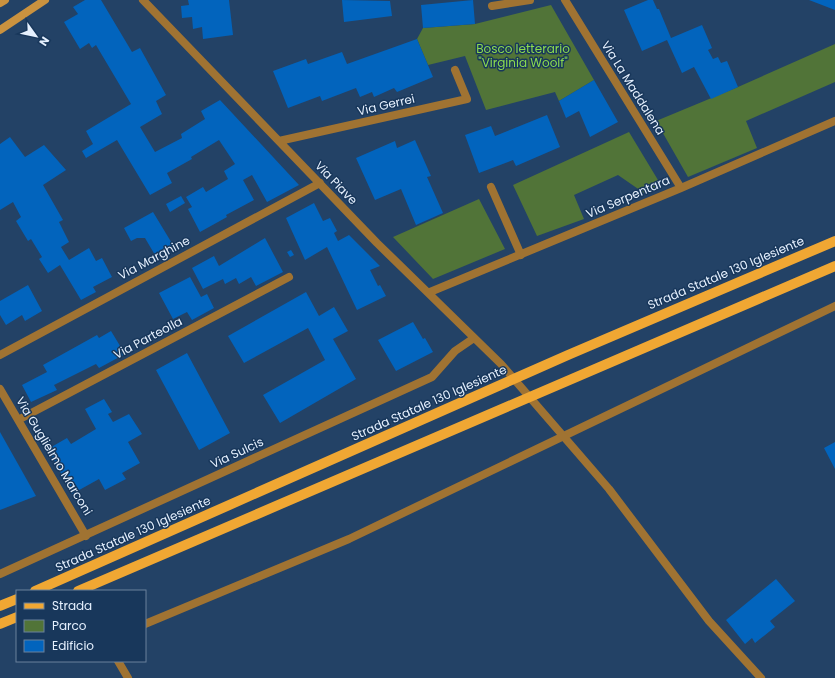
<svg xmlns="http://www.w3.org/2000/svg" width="835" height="678" font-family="Poppins,sans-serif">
  <rect width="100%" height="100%" fill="#234266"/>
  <path fill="#517438" d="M551,5l43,75 -35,21 -4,-9 -69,18 -21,-54 -37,9 -11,-26 6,-11 52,-4z
    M835,44v38l-89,39 11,27 -69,29 -32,-56 82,-34z
    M629,132l32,53 -17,8 -26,-18 -44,20 10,24 -47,17 -24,-51z
    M479,199l26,50 -72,30 -40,-42z"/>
  <path fill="#0264bd" d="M85,0h16l31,52 8,-4 26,47 -10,6 6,13 -22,13 15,25 27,-14 -1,-4 24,-15 -4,-8 19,-11 79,85 -32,17 -15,-27 -9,5 11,20 -28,15 1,2 -27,15 -12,-23 4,-2 -6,-10 17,-10 3,5 22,-13 -4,-8 11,-7 -16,-24 -28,17 1,2 -25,14 5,10 -22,12 -33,-55 -31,18 -4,-7 11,-7 -7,-13 45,-27 -35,-59 -4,3 -3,-5 -9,6 -16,-27 14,-8 -5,-7z
    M188,0h41l4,35 -30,4 -1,-12 -9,2 -1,-12 -10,1 -1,-12 8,-1z
    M342,0l48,1 2,15 -48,6z
    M473,0l2,24 -52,4 -2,-23z
    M648,0h5l4,9h2l12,29 31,-13 10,23 -4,2 5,9 5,-2 3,6 6,-2 11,26 -27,12 -17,-32 -12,6 -15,-33 -25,11 -18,-41z
    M809,0h26v10z
    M417,39l16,38 -36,15 -3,-4 -20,9 -2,-5 -12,5 -4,-9 -34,13 -2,-5 -32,12 -15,-37 33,-12 2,5 34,-12 5,12z
    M594,80l24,42 -28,15 -11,-26 -13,7 -7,-17z
    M547,115l13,32 -44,19 -3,-6 -34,13 -14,-38 26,-9 4,10z
    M10,137l15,20 19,-12 22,25 -23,15 20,35 -4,2 10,20 -8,5 8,13 20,-12 7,13 6,-3 10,19 -19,10 3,5 -15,8 -21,-35 -12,8 -9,-14 3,-2 -11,-18 -3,2 -12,-20 5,-4 -8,-15 -13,8v-66z
    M415,140l16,36 -4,1 16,36 -27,12 -15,-36 -26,11 -19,-42 39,-17 2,7z
    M181,196l4,7 -15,9 -4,-8z
    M314,203l9,18 7,-3 7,13 -3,2 4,8 11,-6 31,31 -10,4 8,16 2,-1 6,11 -29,14 -30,-63 -22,13 -19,-42z
    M153,212l20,33 -18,10 -10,-17h-8l-6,3 -7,-13z
    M265,238l18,34 -27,14 -5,-9 -12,7 -3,-6 -11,6 -2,-5 -20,10 -11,-21 22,-12 5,10z
    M291,250l3,5 -4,2 -3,-5z
    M190,277l11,20 6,-3 7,14 -22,12 -5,-8 -14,7 -14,-26z
    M28,285l14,26 -17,10 -3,-6 -16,10 -6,-10v-14z
    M306,292l13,24 15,-9 14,24 -15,8 23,40 -76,44 -17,-28 62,-35 -17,-32 -64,35 -16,-27z
    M413,322l10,17 2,-1 8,14 -37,19 -18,-31z
    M111,331l14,23 -26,14 -3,-4 -42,21 3,5 -26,12 -9,-17 25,-13 -4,-7 54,-30 2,3z
    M187,353l43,80 -31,17 -43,-80z
    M104,399l8,13 -4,2 5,8 16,-8 13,20 -14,8 12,21 -18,10 4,6 -21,11 -6,-11 -27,15 -24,-45 19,-11 4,6 25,-15 -11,-20z
    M0,432l36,64 -36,14z
    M835,442v27l-11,-21z
    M776,579l19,22 -25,20 5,6 -20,16 -3,-5 -7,6 -19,-24z"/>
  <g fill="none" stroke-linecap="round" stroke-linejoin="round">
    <path stroke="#a07332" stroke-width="8" d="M145,624l204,-85 486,-233"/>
    <path stroke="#a07332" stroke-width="8" d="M143,0l234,243 124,121 108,125 100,132 52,57
      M565,0l116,188
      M492,6l38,-6
      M279,141l188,-42 -12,-29
      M491,187l30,68
      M430,292l251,-104 154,-67
      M0,355l320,-172
      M0,389l86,147
      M18,420l271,-143
      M0,574l432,-197 23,-26 19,-13
      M118,661l10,17"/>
    <path stroke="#ca923f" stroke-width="8" d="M0,3l5,-3
      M0,30l45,-30"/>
    <path stroke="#f0a733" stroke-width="10" d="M35,591l533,-236 267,-114
      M78,591l757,-325
      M0,606l17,-7
      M0,624l17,-7"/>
  </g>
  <g text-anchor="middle" stroke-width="3" stroke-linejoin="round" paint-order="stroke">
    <g font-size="12" fill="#8cdb4f" stroke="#18375b">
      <text x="523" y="53">Bosco letterario<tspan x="523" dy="14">"Virginia Woolf"</tspan></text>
    </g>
    <g font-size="12" fill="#e5f0fe" stroke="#18375b">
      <text transform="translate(633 88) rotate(58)" y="4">Via La Maddalena</text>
      <text transform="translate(386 105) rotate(-13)" y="4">Via Gerrei</text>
      <text transform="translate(336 183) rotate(46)" y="4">Via Piave</text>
      <text transform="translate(628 197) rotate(-23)" y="4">Via Serpentara</text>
      <text transform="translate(154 258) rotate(-28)" y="4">Via Marghine</text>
      <text transform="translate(726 273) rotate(-23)" y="4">Strada Statale 130 Iglesiente</text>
      <text transform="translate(148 338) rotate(-28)" y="4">Via Parteolla</text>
      <text transform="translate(429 403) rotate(-24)" y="4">Strada Statale 130 Iglesiente</text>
      <text transform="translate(237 453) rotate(-25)" y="4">Via Sulcis</text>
      <text transform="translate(54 456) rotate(59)" y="4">Via Guglielmo Marconi</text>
      <text transform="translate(133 534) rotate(-24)" y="4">Strada Statale 130 Iglesiente</text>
    </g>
  </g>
  <rect x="16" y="590" width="130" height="72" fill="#18375b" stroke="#6a819c"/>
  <rect x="24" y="603" width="20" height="6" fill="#f0a733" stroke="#6a819c"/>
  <text x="52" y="610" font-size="12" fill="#e5f0fe">Strada</text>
  <rect x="24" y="620" width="20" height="12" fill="#517438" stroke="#6a819c"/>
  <text x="52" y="630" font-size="12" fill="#e5f0fe">Parco</text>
  <rect x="24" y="640" width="20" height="12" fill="#0264bd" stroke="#6a819c"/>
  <text x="52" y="650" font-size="12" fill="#e5f0fe">Edificio</text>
  <g transform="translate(36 36) rotate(123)" stroke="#18375b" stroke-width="3" paint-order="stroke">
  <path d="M0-3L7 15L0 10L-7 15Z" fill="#e5f0fe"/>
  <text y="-6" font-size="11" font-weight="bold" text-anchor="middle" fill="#e5f0fe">N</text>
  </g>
</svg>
